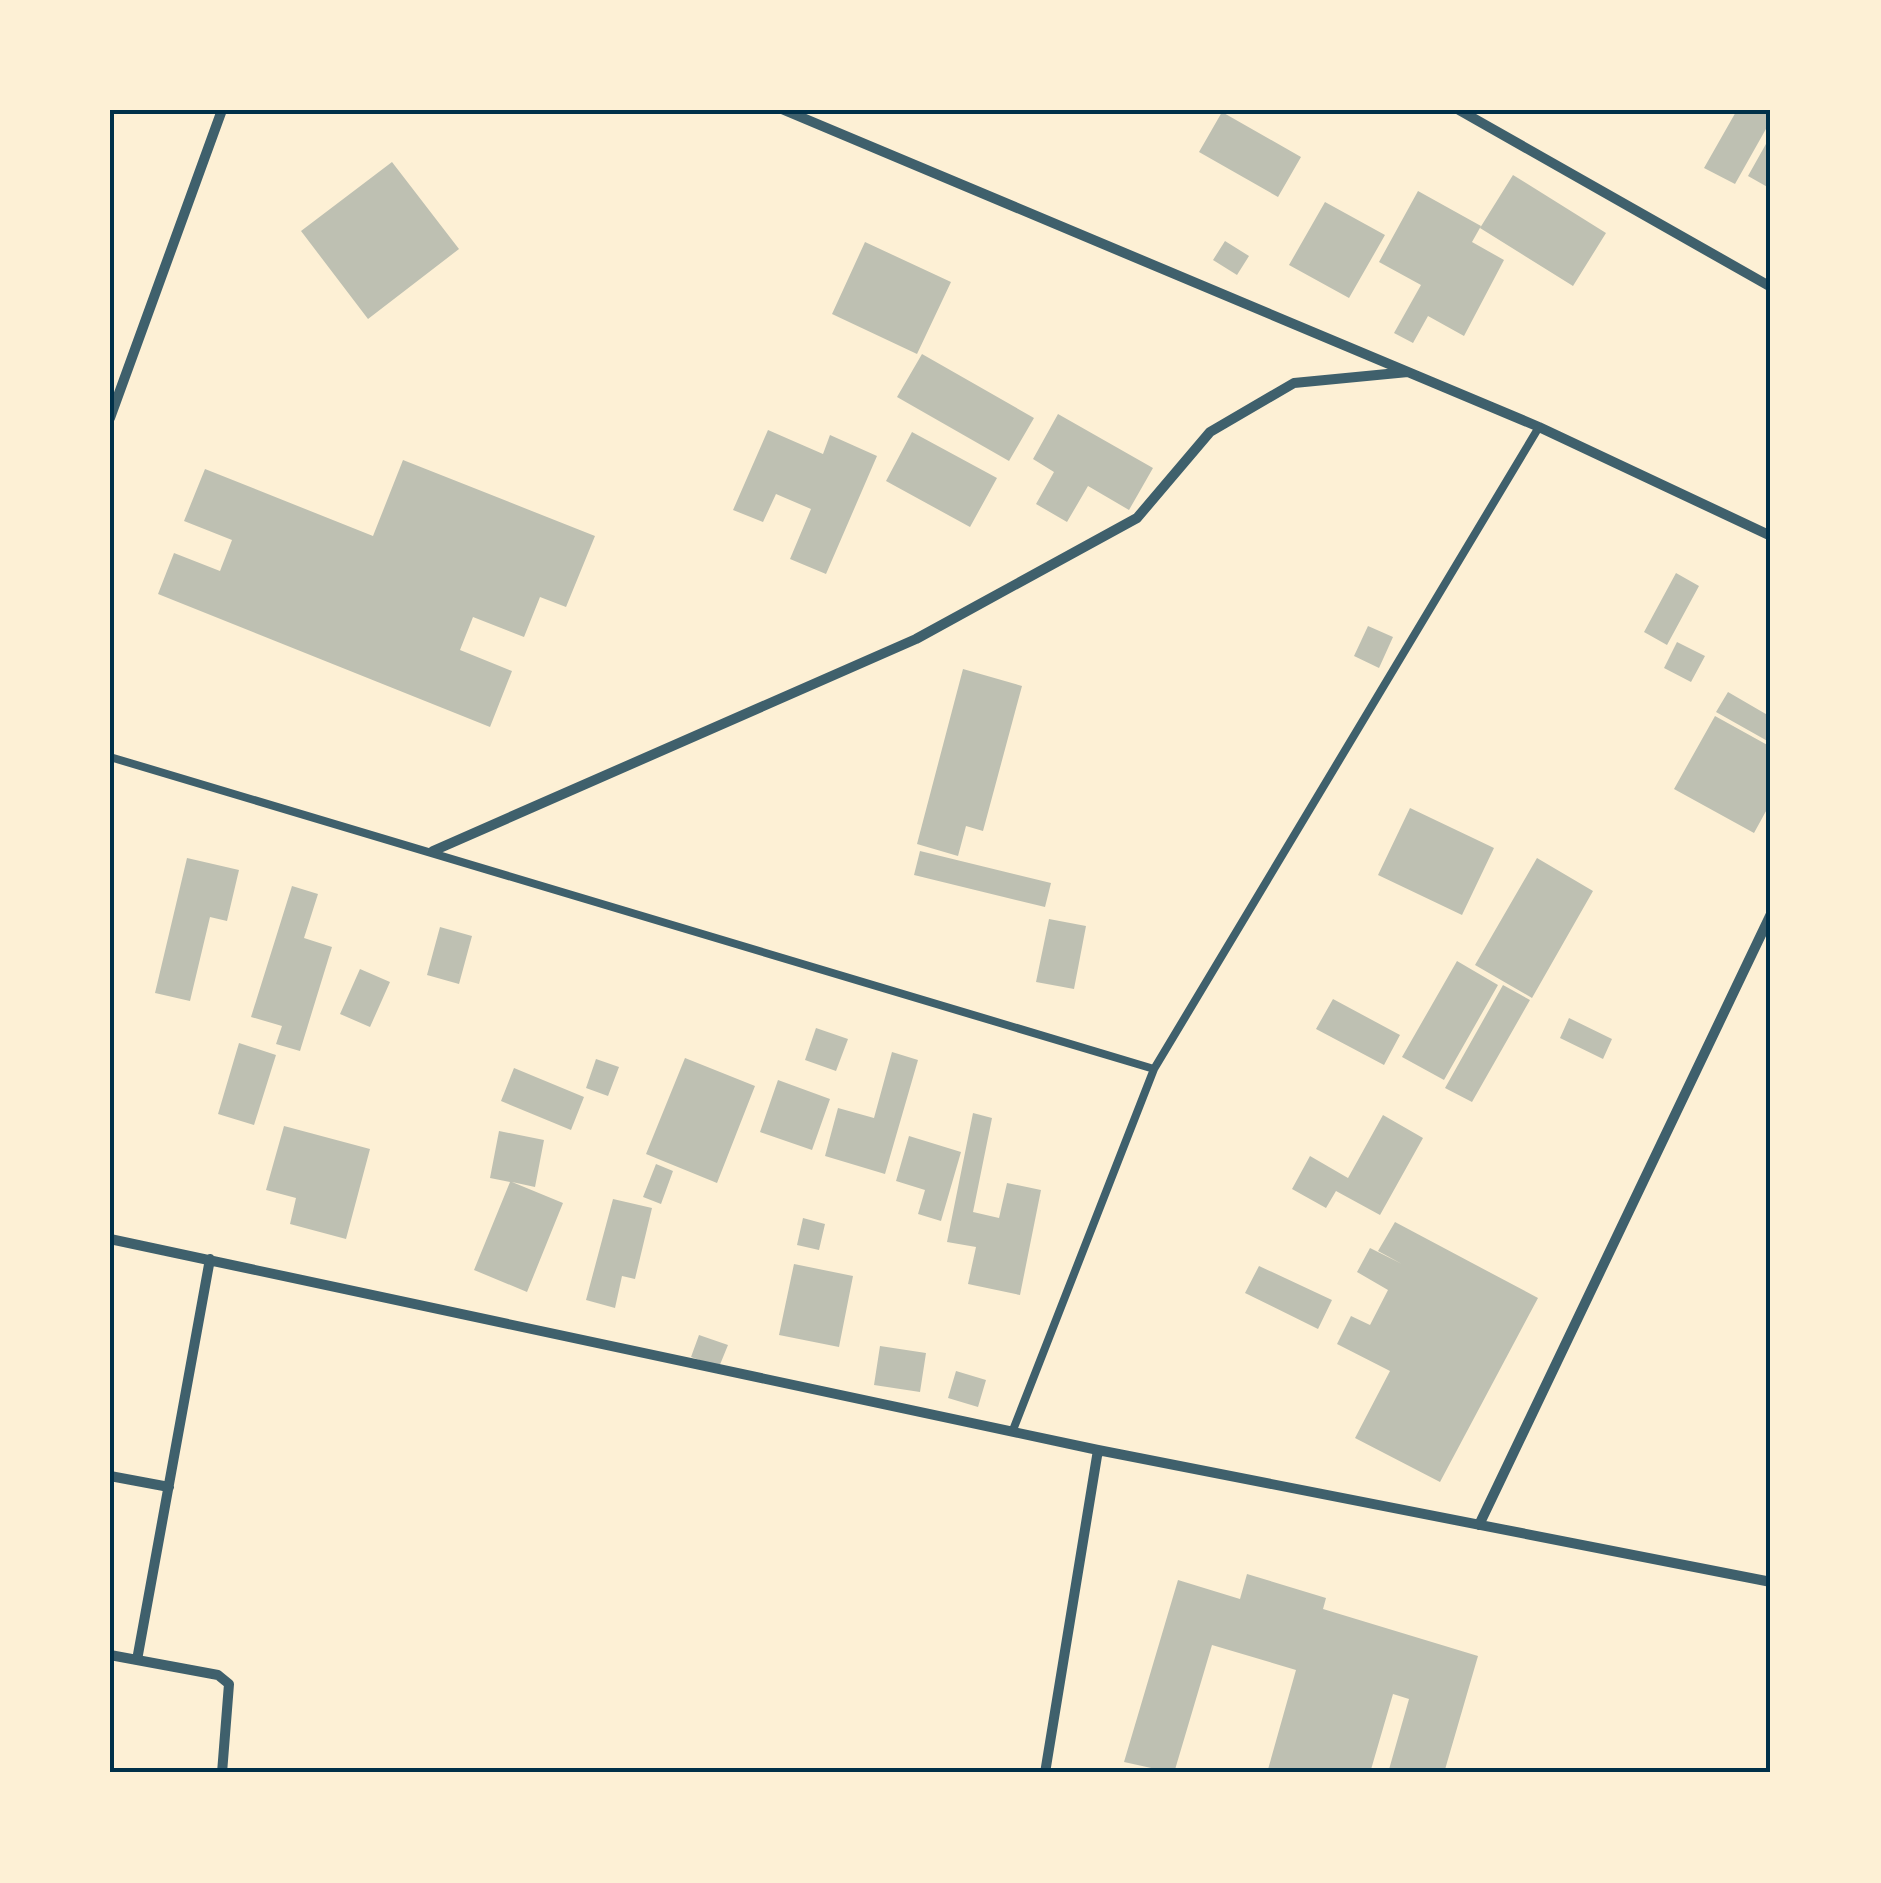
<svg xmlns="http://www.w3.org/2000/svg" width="1881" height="1883" font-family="'Titillium Web',sans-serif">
  <rect width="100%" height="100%" fill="#fdf0d5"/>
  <path fill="#bec0b2" d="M1737,110h34v10l-36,64 -31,-16z
    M1222,112l79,45 -23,40 -79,-45z
    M1771,135v54l-23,-13z
    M392,162l67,87 -91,70 -67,-88z
    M1513,175l93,58 -33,53 -93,-58z
    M1418,191l63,35 -9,16 32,18 -40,76 -36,-20 -15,27 -19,-10 27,-48 -42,-23z
    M1325,202l60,33 -36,63 -60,-33z
    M1225,241l24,15 -12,19 -24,-15z
    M865,242l86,40 -34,72 -85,-40z
    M922,354l112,64 -25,43 -112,-64z
    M1058,414l95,54 -24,42 -41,-24 -21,36 -31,-18 18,-32 -21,-13z
    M768,430l55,24 7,-19 47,21 -51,118 -36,-15 21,-50 -35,-15 -13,28 -30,-12z
    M912,432l85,46 -27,49 -84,-46z
    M403,460l192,76 -29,71 -26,-10 -16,40 -51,-20 -13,33 52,21 -22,56 -332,-133 16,-41 46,18 12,-31 -48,-19 21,-52 168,67z
    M1676,573l23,13 -32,59 -23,-13z
    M1368,626l25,11 -14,31 -25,-12z
    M1677,642l28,14 -14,26 -27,-14z
    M963,669l59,17 -39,145 -17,-5 -8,30 -41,-12z
    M1728,692l43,25v26l-55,-31z
    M1715,716l56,31v55l-17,31 -80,-44z
    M1410,808l84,40 -32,67 -84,-40z
    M920,851l131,32 -6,24 -131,-32z
    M187,858l52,12 -12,51 -17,-4 -20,84 -35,-8z
    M1537,858l56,33 -61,107 -57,-33z
    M292,886l26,8 -14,44 28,9 -32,104 -24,-7 6,-18 -31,-9z
    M1049,919l37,7 -12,63 -38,-7z
    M440,927l32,9 -13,48 -32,-9z
    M1457,961l41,24 -54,95 -42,-23z
    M360,969l30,13 -20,45 -30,-13z
    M1503,985l27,15 -58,102 -27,-14z
    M1333,999l67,36 -16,30 -68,-36z
    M1569,1018l43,21 -9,20 -43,-21z
    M816,1028l32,11 -12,32 -31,-11z
    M239,1043l37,12 -22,70 -36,-11z
    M892,1052l26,8 -33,114 -60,-18 13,-48 36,10z
    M685,1058l70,28 -38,97 -71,-29z
    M596,1059l23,8 -11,29 -22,-8z
    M514,1068l70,29 -13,33 -70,-29z
    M778,1080l52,19 -18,51 -52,-18z
    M973,1113l19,5 -19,94 26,6 8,-35 34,7 -21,105 -52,-11 8,-37 -29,-5z
    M1383,1115l40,23 -43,77 -44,-24 -10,17 -34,-19 18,-33 38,22z
    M284,1126l86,23 -24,90 -56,-15 6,-26 -30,-8z
    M499,1131l45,9 -9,47 -23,-5 51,21 -36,89 -53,-22 36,-88 -20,-4z
    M909,1136l52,16 -20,69 -23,-7 7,-24 -29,-9z
    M656,1164l17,7 -12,33 -18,-7z
    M613,1199l39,9 -17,71 -13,-3 -7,32 -29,-8z
    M803,1218l22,6 -6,26 -22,-5z
    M1395,1222l143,76 -98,184 -85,-44 35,-67 -53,-27 14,-28 19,9 18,-35 -31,-18 13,-24 32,16 -24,-13z
    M794,1264l59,12 -14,71 -60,-12z
    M1259,1266l73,34 -14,29 -73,-36z
    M699,1335l29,10 -9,22 -28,-10z
    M880,1346l46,7 -6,39 -46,-7z
    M956,1371l30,9 -8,27 -30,-9z
    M1247,1574l79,24 -3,11 155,47 -34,117h-56l21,-74 -16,-5 -23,79h-103l29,-103 -84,-25 -38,128 -50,-11 54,-182 62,19z"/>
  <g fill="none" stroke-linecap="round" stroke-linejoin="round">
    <path stroke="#3f606c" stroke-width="8" d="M110,757l1044,312
      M1013,1430l141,-361 385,-642"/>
    <path stroke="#3f606c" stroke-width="10" d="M784,110l755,317 232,109
      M1459,110l312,177
      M110,418l112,-308
      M433,851l483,-212 221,-121 73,-86 84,-49 114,-11
      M110,1239l988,211 673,132
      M110,1476l59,11
      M1479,1525l292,-611
      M110,1655l108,20 11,9 -7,89
      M137,1660l73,-401
      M1045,1773l53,-323"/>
  </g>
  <rect width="1881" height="1883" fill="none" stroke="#fdf0d5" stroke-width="225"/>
  <rect x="112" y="112" width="1656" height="1658" fill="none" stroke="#003049" stroke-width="4"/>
</svg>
